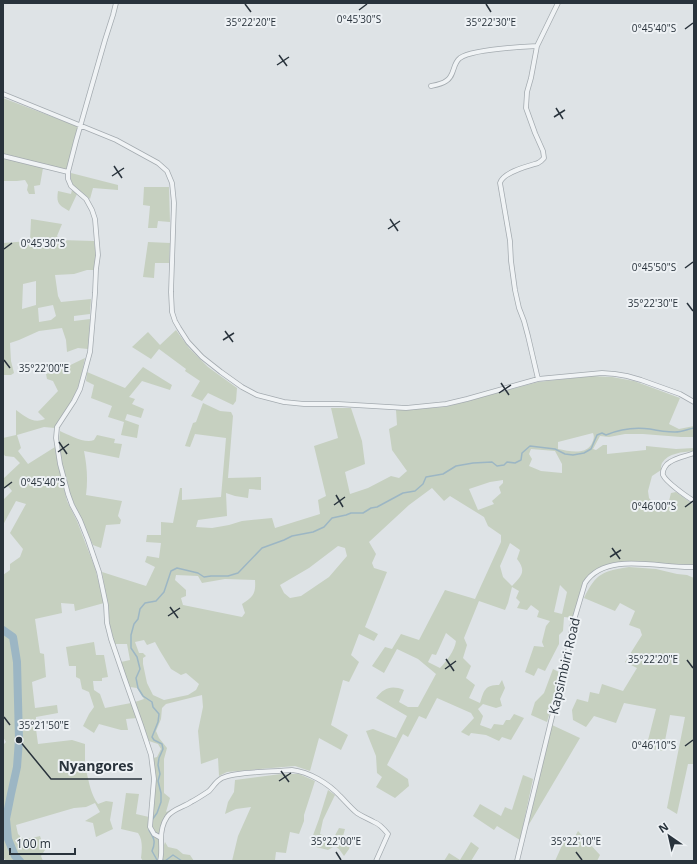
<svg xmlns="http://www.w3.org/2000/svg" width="697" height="864" font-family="'Open Sans',sans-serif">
  <rect width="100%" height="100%" fill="#dee3e6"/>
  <path fill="#c6d0c0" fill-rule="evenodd" d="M3,98l76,29 -13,43 -63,-14z
    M3,158l40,10 -3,17 -6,1 1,8h-6l-2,-4 1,-5 -3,-5 -8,1h-14z
    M71,173l47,12v5l-25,-2 -3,11 -17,-14 -2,-5z
    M144,187h25l1,35 -12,-1 -1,7h-9l2,-22 -7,-1z
    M72,190l5,4 -8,17c-10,-6 -13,-7 -11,-20l13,3z
    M31,219l31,5 -5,12 3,4 34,1 2,15 -2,14h-7l-13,4 -19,1 3,21 3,6 30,-3 -1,15 -16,2v5l16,-2 -2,30 -10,-1 -11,4 -1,-12 -4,-12 -23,3 -20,9 -9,3 1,18 3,12 -3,2h-8v-132l27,-2zM36,281v24l-14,4 1,-25zM53,305l3,11 -5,4 -12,2 -1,-14z
    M148,242l22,1 -1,20h-14l-1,15 -11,-1z
    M176,330l13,18 19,19 29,21 -1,13 -3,4 -25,-12 -6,8 -11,-5 9,-15 -15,-10 1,-2 -27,-20 -8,10 -19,-12 16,-15 12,13z
    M85,358c-3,14 -5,27 -12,40 -5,10 -13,19 -18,30l-11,-1 -27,8 4,13 -3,3 10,13 27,-17 3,17 9,37 10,20 18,47 9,35 -29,8 -1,-7 -13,-1 1,10 -27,6 5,34 4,1 2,23 -14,5 3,26 22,-3 1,8 -22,4v12l2,15 34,-4 13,4v20l9,2v4h-8c3,12 5,25 12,34l8,-3 7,1 -3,18 3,9 -17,8 -3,-14 -8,-2 15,-9 -5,-9 -9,4 -12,1 -58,17 2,9 5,5 9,-1 8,-2 5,14 -4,6 2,5h-37l-3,-4v-114l1,1 2,-2 -3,-5v-162l7,-5v-6l10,-7 3,-8 -13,-16 16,-29 -10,-3 -13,24v-25l9,-9 -4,-5 -5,3v-10l17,-16 -6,-6 -9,-1 -2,-3v-15l13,-3v-25c10,7 17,14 29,9l-7,-7 20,-21 -5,-10 -6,-2 -1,-5 14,-4z
    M143,367l29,18 -2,5 -28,-9 -13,16 6,2 -3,5 12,5 -3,9 -14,-4 -2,6 14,5 -2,13 -16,-3 3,-13 -16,-5 4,-11 -21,-8 3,-13 -8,-4 1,-9 38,16z
    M591,376l21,1 22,4 46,17 -11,26 10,5 15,-3v11h-13l-38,-3h-18l-16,3 -9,-1 -7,13 3,1 7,-5h4v9l39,-4v-4l30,3 18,-1v2l-1,1c-10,1 -25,2 -31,12 -1,2 -1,5 -1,7l-9,6 -4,15 1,7 5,6h6l9,-3 2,-8 5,-1 18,13v60l-77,-3c-34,8 -36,26 -44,56l-9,-1 -1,14 -4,4v9l-14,27 -7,-3 -4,8 -9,-4 9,-26 10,1 -2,-5 4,-16 4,-5 -13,-4 2,-6 -8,-6 -4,5 -10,-2 3,-6 -4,-4 3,-7 -7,-4 -4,16 -3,7 -26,-9 -15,37 3,7 -4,13 8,8 -5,12 9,7 -6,13 11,5c4,-13 5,-18 19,-18l3,-5 3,8 -5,11 2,7 -6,2 -13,-4 -5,5 5,7 -3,9 11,4 3,-5 9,1 3,-5h4l4,-6 10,4 -13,22 -9,-3 -3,4 -13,-6 -15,-2 -2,3 -8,-4 13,-14 -3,-5 -34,-15 -11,21 -7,-3 -11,21 -5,-3 -16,31 21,14 1,7 -14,12 -19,-11 6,-10 -5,-4 -1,-17 -10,-25 7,-2 23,9 11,-22 -31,-18c8,-10 15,-13 28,-8l-5,12 9,5h10l18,-33 -18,-15 -21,-10 -13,24 -12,-7 13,-19 7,2 9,-15 18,6 26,-50 30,9 26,-57v-7l-13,-9 -4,-9 -34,-21 -6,5 -12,-13 -23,17 -40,37 7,12 -4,9 2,5 13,4 -22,55 13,7 -4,7 -15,-7 -8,21 8,7 -10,20 -6,-2 -12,45 17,10 -7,15 -22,-12 -9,33 -15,-5 -68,6 -8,4 -1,-18 -17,6 -3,-33 5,-24 -1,-12 -36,9 -4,4 -1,11 -5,12 3,7 8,10 -3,11v34l6,5 -4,14 5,-2 -7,8 -4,18c-4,-3 -7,-5 -8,-10 -2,-11 2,-23 3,-34 1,-11 -1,-23 -2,-34l4,-1 4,-8 -3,-5 -9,-3 -14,-39 9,-3 -7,-11 -7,-1 -9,-25 9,-2 -3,-16h-12l-5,-18 -2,-18 -6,-36 44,14 9,-19 -10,-5 2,-6 12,2 2,-15 -15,-1 1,-7h14v-13l12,1 7,-35h2v12l39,-3 5,-59 -31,-4 -5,13 -5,-1 8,-23 3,-1 7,-19 17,8 11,1 2,4 -5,62 33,-1v13l-12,-1 -1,9 -13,-2 -9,-3 1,23 -29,4 -2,7 16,1 17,-3 13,-4 30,-3 3,10 45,-14 -2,-14 8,-4 -12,-50 24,-8 -7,-30h20l11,33 3,23 -20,8 5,22 18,-6 23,-12 8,2 8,-7 -15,-21 -3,-21 8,-4 -1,-15 49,-3 93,-25zM593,433c2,5 0,8 -2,12 -7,10 -22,6 -33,4v-7zM531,449l24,2 7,13v9l-21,-2 -12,-5 3,-7 -3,-5zM503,480v3l-4,4 2,6 -9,8 2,3 -16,6 -9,-21 21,-7zM510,543l10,7 -3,9c10,13 4,17 -5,27l-9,-9 -3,-11zM338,546l7,2 2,8 -18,21 -28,19 -11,2 -6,-5 -4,-8 29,-17zM176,575l22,1 4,7 23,-4 30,1c1,14 -2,17 -13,24l3,9 -3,4 -59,-12 -2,-7 5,-2v-6l-11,-10zM560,585l7,7 -5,22 -8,-2zM446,633l10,8c-1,9 -10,21 -16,27l-12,-6 4,-8 4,1zM144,640l3,5 8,-3 5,9 11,18 10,6 5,-2 13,11 -3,6 -8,5 -24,5 -11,-5 -6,-12 -4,-19v-6l3,-2 -3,-3h-4l-4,-11z
    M60,431c9,4 25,13 34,9l3,-5 18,4 -1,4 8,1 -3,14 -35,-7c3,15 4,29 2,44l36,6 -4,15 3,4 -1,4 -14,1 -5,23 -8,-3c-16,-35 -38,-74 -33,-114z
    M629,567l27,2 21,5 10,1 7,3v186h-6l-11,50 -10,-6 18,-91 -15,-2 -7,36 -17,-3 10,-39 -32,-6 -8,20 -22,-7 -8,11 -13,-7 -1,-10 5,-11 11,3 2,-10 9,2 3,-10 21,7 14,-23 -12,-6 17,-27 -2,-6 -11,-4 6,-14 -15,-8 -5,8 -31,-13c12,-25 19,-27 45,-31z
    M94,642l2,13h8l4,22 -6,1v3h-9l1,9 6,4 5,14 26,-5 6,15 -11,1 2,11h-7l-22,-6 -5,9 -11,-7 6,-12 5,-7 -5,-15 -7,-3 -2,-10 -4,-2v-11h-7l-3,-19z
    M553,669l8,4 -14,49 -16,-7 4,-13 9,-9z
    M552,725l28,13 -52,88z
    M281,774h18l16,7 -11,34v6l-5,13 -9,-2 -4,21 -10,-1 -1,8 6,1h-49l6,-25 13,-29 -15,2 -11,5 3,-12 6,-10 1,-12z
    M523,775l10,4 -13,61 -23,-14 -3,4 -21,-14 7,-12 21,12 4,-9 7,3z
    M328,790l7,5 -12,25 -3,14 13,5 6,-11 6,1 -3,11 9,2 -2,7 -5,7 -5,-7 -4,-3 -7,4 -12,-3 2,-5 -6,-4 7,-19z
    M126,793l13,1 -3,20 13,3 -1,13 11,10v17l-1,4h-15l-2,-3c1,-8 2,-18 -3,-25l-17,-4z
    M578,831l22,24 -3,6h-42l9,-20 7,3z
    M165,842l3,5 9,2 6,5 7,1 4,6h-32l1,-13z
    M471,842l8,6 -8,13h-27l5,-8 11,7z"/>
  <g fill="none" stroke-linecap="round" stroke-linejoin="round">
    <path stroke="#9cb6c4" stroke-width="1.5" d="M152,820l5,-7 4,-11v-9l-3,-12 2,-7 -2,-9 1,-7 4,-9 -1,-5 -8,-4 -2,-3 6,-15 1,-8 -6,-7 -1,-5 -9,-6 -5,-8 -2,-10 4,-9 -3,-12 -6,-9v-13l3,-11 4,-5 2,-10 5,-6 11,-2 8,-9 7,-21 6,-3 21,5 6,4 7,-1h17l10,-3 24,-25 22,-8 8,-4 21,-4 11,-5 8,-9 14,-3 5,-2h12l8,-5 6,-1 26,-14 12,-2 8,-7 3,-7 17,-3 13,-8 17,-3 19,-1 5,4 7,-1 3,-3 8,1 6,-3 1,-7 8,-7 25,3 10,5 8,1 11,-2 7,-4 6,-14 5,-2 4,2c14,-6 29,-8 44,-6 9,2 17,3 25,3 7,0 13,-3 19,-4
      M150,829l-1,1c5,8 7,12 3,21l5,9 -1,1
      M162,860l3,1 8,-6 9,6"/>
    <path stroke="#9cb6c4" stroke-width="8" d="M3,630l10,7 4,25 2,78 -2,27 -6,27 -5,25 2,20 7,17 5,5"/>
    <g stroke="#a4abb0" stroke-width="5.5">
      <path id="minor" d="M116,3l-3,12 -8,25 -15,52 -14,49 -8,31v7l3,7 15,13 6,11 3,9 3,36 -2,14 -1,24 -5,59 -10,37 -6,12 -17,26 -1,11 4,26 8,30 4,11 8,15 8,20 11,32 7,33 1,18 4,16 13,38 17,48 10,30 3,24 -4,48 4,7 7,4
        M431,86c5,-1 11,-2 15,-5 9,-5 6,-17 14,-23 13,-9 60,-11 77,-12
        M3,94l113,46 42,23 9,8 5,12 2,20 -3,89 1,20 3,9 4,7 9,14 14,15 19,15 21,15 15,8 27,7 20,2h34l68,4 40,-4 21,-5 71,-20 64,-6 13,1 12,2 14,4 39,14 14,8
        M3,156l65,16
        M538,379l-10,-43 -4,-15 -5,-13 -4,-18 -4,-29 -1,-20 -10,-58c3,-11 28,-17 38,-20l3,-2 3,-3 -1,-7 -8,-18 -9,-25 1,-16 4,-14 6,-32 21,-43
        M694,453c-7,3 -17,4 -24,9 -4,2 -8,8 -7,13 3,7 24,22 31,26
        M160,861c2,-7 1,-14 1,-21 0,-8 2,-17 6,-23 5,-8 17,-10 24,-15 6,-3 12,-7 18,-11 4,-4 7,-10 13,-13 17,-7 50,-6 70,-8 17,2 36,13 48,26 6,6 11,12 17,17 6,4 12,6 17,9 6,2 10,7 14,12l-12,27
        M517,861l52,-214 3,-20 13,-44c21,-33 77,-14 109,-16"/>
    </g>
    <use href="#minor" stroke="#f0f3f5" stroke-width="4"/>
  </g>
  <path fill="none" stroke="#29333c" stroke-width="1.5" d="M245,4l6,8M486,4l5,8M359,10l8,-6M685,29l8,-6M279,55l8,11M277,65l12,-8M556,108l7,11M554,117l11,-7M114,166l8,12M112,176l12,-8M390,219l8,12M388,229l12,-8M4,249l8,-6M685,268l8,-6M687,303l6,8M225,331l8,11M223,340l11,-7M4,360l6,8M501,383l8,12M499,393l12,-8M59,442l8,12M58,452l11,-8M4,488l8,-6M336,495l7,12M334,505l11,-8M685,507l8,-6M612,548l8,11M610,557l11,-7M170,607l8,11M168,616l12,-8M446,659l8,12M687,660l6,8M445,669l11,-8M4,717l6,8M685,746l8,-6M281,771l8,11M279,781l12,-8M336,852l5,8M576,852l6,8"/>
  <g text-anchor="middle" stroke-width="4" stroke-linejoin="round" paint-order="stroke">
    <g font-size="13" fill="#29333c" stroke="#edf1f4">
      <text transform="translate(564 666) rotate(-77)" y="5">Kapsimbiri Road</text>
    </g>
  </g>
  <g font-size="10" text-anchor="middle" fill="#29333c" stroke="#edf1f4" stroke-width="4" stroke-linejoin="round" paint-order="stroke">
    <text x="359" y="23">0°45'30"S</text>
    <text x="251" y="26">35°22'20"E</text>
    <text x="491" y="26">35°22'30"E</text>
    <text x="654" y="32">0°45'40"S</text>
    <text x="43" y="247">0°45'30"S</text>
    <text x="654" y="271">0°45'50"S</text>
    <text x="653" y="307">35°22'30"E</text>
    <text x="44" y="372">35°22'00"E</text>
    <text x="43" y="486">0°45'40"S</text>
    <text x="654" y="510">0°46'00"S</text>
    <text x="653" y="663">35°22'20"E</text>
    <text x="44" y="729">35°21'50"E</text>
    <text x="654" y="749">0°46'10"S</text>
    <text x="336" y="845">35°22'00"E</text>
    <text x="576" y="845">35°22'10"E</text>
  </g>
  <path fill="none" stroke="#29333c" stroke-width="1.5" d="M19 740L51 779H142"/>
  <circle fill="#29333c" stroke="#edf1f4" stroke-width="1.5" cx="19" cy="740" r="4"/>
  <g font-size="14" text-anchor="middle" font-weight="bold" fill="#29333c" stroke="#edf1f4" stroke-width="4" stroke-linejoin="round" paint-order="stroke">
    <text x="96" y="771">Nyangores</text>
  </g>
  <rect width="697" height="864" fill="none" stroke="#29333c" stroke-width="8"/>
  <g transform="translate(669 836) rotate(326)" stroke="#edf1f4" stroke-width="3" paint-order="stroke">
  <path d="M0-3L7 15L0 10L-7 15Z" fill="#29333c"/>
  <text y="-6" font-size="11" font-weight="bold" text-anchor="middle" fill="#29333c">N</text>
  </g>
  <path d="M10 848v6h65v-6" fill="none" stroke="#29333c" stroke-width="2"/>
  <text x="16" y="848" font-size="12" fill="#29333c" stroke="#edf1f4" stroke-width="3" paint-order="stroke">100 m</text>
</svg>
